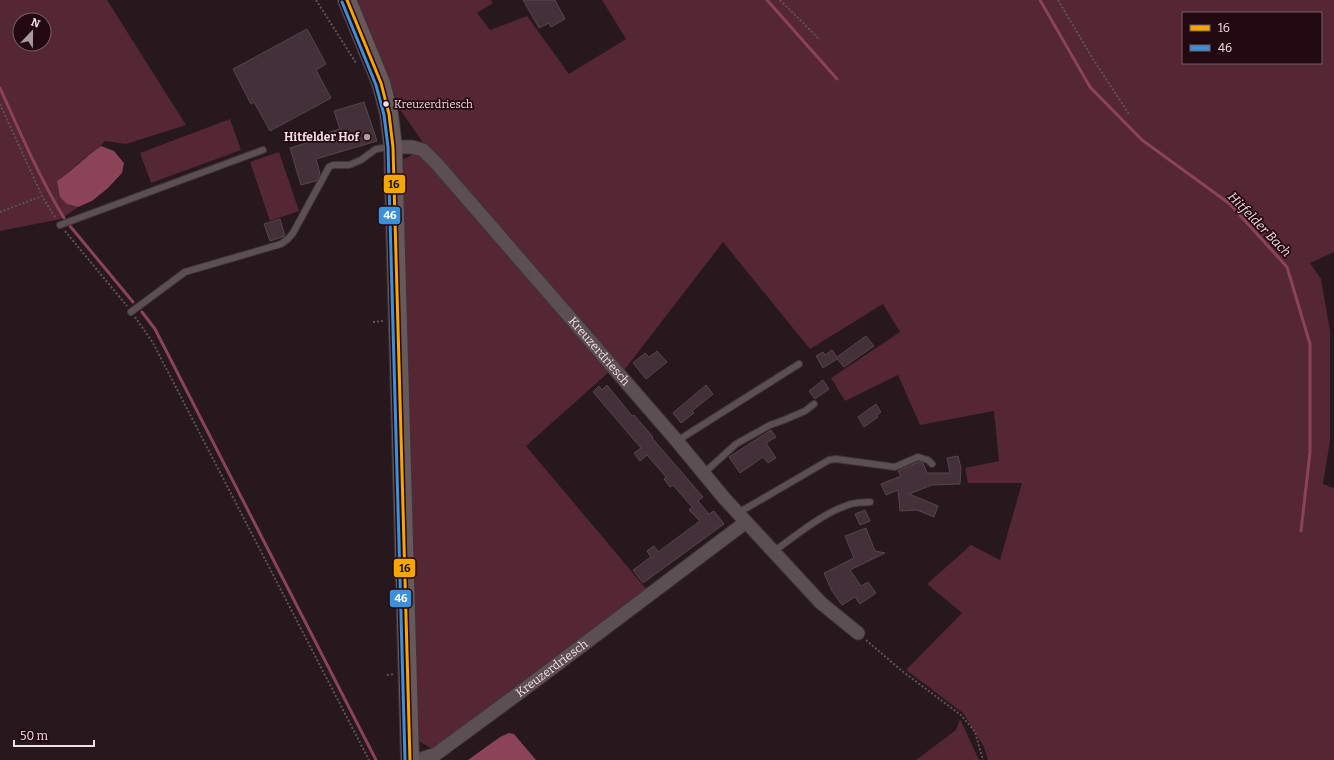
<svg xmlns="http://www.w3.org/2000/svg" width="1334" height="760" font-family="Bitter,serif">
  <rect width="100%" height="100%" fill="#27181d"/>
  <path fill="#552633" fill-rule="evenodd" d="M0,0h107l79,125 -60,19 -21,-3c-6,8 -15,12 -23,19 -8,7 -15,14 -25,21l10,23 11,3 -17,12 -61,12zM20,20h24v24h-24z
    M358,0h133l2,3 -16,10 13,17 37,-14 42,58 57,-35 -24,-39h732v252l-24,11 11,16 9,52v110l-7,43 11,4v272h-346l-4,-13 -21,-34 -57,-43 56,-57 -35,-29 44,-39 29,15 22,-77h-54l-3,-15 34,-7 -5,-50 -74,14 -22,-50 -53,26 -14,-23 69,-46 -17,-28 -73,45 -87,-107 -101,131 -198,-229 -23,-33zM1183,13h138v50h-138z
    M230,119l11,31 -90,33 -11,-30z
    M279,152l20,59 -29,10 -20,-59z
    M416,153l9,6 185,212 -84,75 122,145 -214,159 -17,-10 -15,-580z
    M960,719l19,41h-63l40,-30z"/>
  <path fill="#8a4357" d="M101,146l13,5 10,12 -2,10 -14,15 -16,13 -14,6 -11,-3 -7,-7 -3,-16c16,-11 28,-24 44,-35z
    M509,733l5,1 22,26h-68l32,-23z"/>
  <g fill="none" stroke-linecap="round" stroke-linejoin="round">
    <path stroke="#8a4357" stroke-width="3" d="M767,0l70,79
      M1040,0l50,87 52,53 88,64 57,63 23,77v108l-9,79
      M0,88c20,44 39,89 64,130
      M70,226l63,76
      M142,312l13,17c73,144 148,287 221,431"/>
  </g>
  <path fill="#443038" stroke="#54464a" d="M523,0h32l10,19 -14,8 -2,-4 -10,5z
    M307,29l19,35 -10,6 15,28 -61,33 -16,-29 -3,2 -18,-35z
    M364,102l13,39 -61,18 4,15 -4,7 -15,4 -11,-37 35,-11 -1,-3 16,-5 -6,-18z
    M280,219l5,17 -15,5 -6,-17z
    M866,336l8,10 -30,21 -7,-8 -14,9 -7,-12 7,-4 2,3 7,-5 5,7z
    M657,351l10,11 -21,17 -13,-16 12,-10 4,4z
    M823,380l6,9 -14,10 -6,-8z
    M607,385l25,31 2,-1 19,22 -1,1 51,59 -5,4 11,13 5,-3 10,13 -81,59 -10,-13 18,-13 -4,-6 7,-5 4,6 42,-31 -11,-11 3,-3 -19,-22 -3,2 -6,-8 2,-2 -19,-22 -7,6 -6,-8 7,-5 -48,-56 6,-6 3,4z
    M706,385l7,9 -21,17 2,2 -13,10 -8,-10z
    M876,404l5,8 -4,3 1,2 -14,10 -6,-10z
    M771,430l5,7 -10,6 10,15 -8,5 -5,-6 -23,16 -11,-16z
    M958,456l3,12 -1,16 -28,1 -23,9 29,12 -4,11 -17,-7 -17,1 -2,-21 -12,5 -5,-11 20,-8 -3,-5 20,-9 5,1 4,10h23l-3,-15z
    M865,510l5,11 -10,4 -5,-11z
    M866,528l9,23 10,2 -35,17 11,16 7,-4 8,11 -16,11 -5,-7 -13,8 -10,-14 -8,-18 30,-15 -9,-22z"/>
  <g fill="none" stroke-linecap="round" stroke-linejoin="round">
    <g stroke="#403438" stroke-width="8">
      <path id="service" d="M60,225l203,-75
        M131,312l54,-40 96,-28 7,-5 5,-6 36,-66 4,-2h16l12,-5 15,-11 15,-2
        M677,441l122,-77
        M704,473l32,-29 34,-19 14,-5 21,-9 9,-7
        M738,513l91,-53 7,-1 59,8 23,-10 10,3 4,4
        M773,552c22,-16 50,-39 75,-47 7,-3 15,-2 22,-3"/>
    </g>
    <g stroke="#403438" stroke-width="15">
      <g id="minor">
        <path id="s1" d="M393,147h19l11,3 14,14 240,277 47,57 97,105 37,30"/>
        <path id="s2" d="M410,760l11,-1 15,-5 83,-61 227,-171"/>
      </g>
    </g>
    <g stroke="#403438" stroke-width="20">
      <path id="secondary" d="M347,0l34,83 8,31 4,33 17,613"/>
    </g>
    <path stroke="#5e5255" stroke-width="2" stroke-dasharray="2 2" stroke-linecap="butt" d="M316,0l40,63
      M780,0l40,40
      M1058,0l35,59 36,55
      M0,104l42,92 14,23
      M0,212l42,-16
      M65,231l62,75
      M135,317l18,26 216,417
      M373,322l10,-1
      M866,640l36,31 59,44 14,17 8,28
      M387,675l7,-1"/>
    <use href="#service" stroke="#5c4f53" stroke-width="6"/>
    <use href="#minor" stroke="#5c4f53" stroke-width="13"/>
    <use href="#secondary" stroke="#66585b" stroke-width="18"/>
    <g stroke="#230911" stroke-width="6">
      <path id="bus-1" d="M347,0l34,83 8,31 4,33 17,613"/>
    </g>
    <g stroke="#230911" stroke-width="6">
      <path id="bus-2" d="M342,2l34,83 8,30 4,32 17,613"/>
    </g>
    <use href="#bus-1" stroke="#f7a600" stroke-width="3"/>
    <use href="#bus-2" stroke="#3a90db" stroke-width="3"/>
  </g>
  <circle fill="#f3dfe3" stroke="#230911" stroke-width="1.5" cx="386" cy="104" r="3.5"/>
  <circle fill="#ac999e" stroke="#230911" stroke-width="1.5" cx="367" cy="137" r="4"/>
  <g text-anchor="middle" stroke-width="3.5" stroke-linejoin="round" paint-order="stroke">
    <g font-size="11" fill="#f3dfe3" stroke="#230911" text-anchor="start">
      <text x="394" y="108">Kreuzerdriesch</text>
    </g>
    <g font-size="12" font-weight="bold" fill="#f3dfe3" stroke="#230911" text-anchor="end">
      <text x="359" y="141">Hitfelder Hof</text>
    </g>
    <g font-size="12" fill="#f3dfe3" stroke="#230911">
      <text dy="4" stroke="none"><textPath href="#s1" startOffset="298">Kreuzerdriesch</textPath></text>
      <text dy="4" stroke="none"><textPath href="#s2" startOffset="171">Kreuzerdriesch</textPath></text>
    </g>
    <g font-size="13" font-style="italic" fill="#f5dde2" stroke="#230911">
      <text transform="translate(1260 224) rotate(46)" y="5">Hitfelder Bach</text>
    </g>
  </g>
  <g stroke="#230911" stroke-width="1.5">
    <rect x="383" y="174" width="23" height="20" rx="4" fill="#f7a600"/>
    <rect x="378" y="206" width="23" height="19" rx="4" fill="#3a90db"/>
    <rect x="393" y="558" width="23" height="20" rx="4" fill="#f7a600"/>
    <rect x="389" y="589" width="23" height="19" rx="4" fill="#3a90db"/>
  </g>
  <g font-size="11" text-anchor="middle" font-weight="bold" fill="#fff">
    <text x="390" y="219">46</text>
    <text x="401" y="602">46</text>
  </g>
  <g font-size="11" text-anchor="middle" font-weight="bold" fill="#111">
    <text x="394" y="188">16</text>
    <text x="405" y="572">16</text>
  </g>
  <rect x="1182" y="12" width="140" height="52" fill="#230911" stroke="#765f65"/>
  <rect x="1190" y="25" width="20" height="6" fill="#f7a600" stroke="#765f65"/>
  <text x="1218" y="32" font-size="12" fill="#f3dfe3">16</text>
  <rect x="1190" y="45" width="20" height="6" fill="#3a90db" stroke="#765f65"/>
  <text x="1218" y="52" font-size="12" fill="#f3dfe3">46</text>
  <g transform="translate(32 32) rotate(22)"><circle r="19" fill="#230911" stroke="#765f65"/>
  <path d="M0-3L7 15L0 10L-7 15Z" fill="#ac999e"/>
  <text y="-6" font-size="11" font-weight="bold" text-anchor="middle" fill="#f3dfe3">N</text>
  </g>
  <path d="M14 740v6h80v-6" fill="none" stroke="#f3dfe3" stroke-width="2"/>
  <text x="20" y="740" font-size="12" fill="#f3dfe3" stroke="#230911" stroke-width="3" paint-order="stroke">50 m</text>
</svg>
